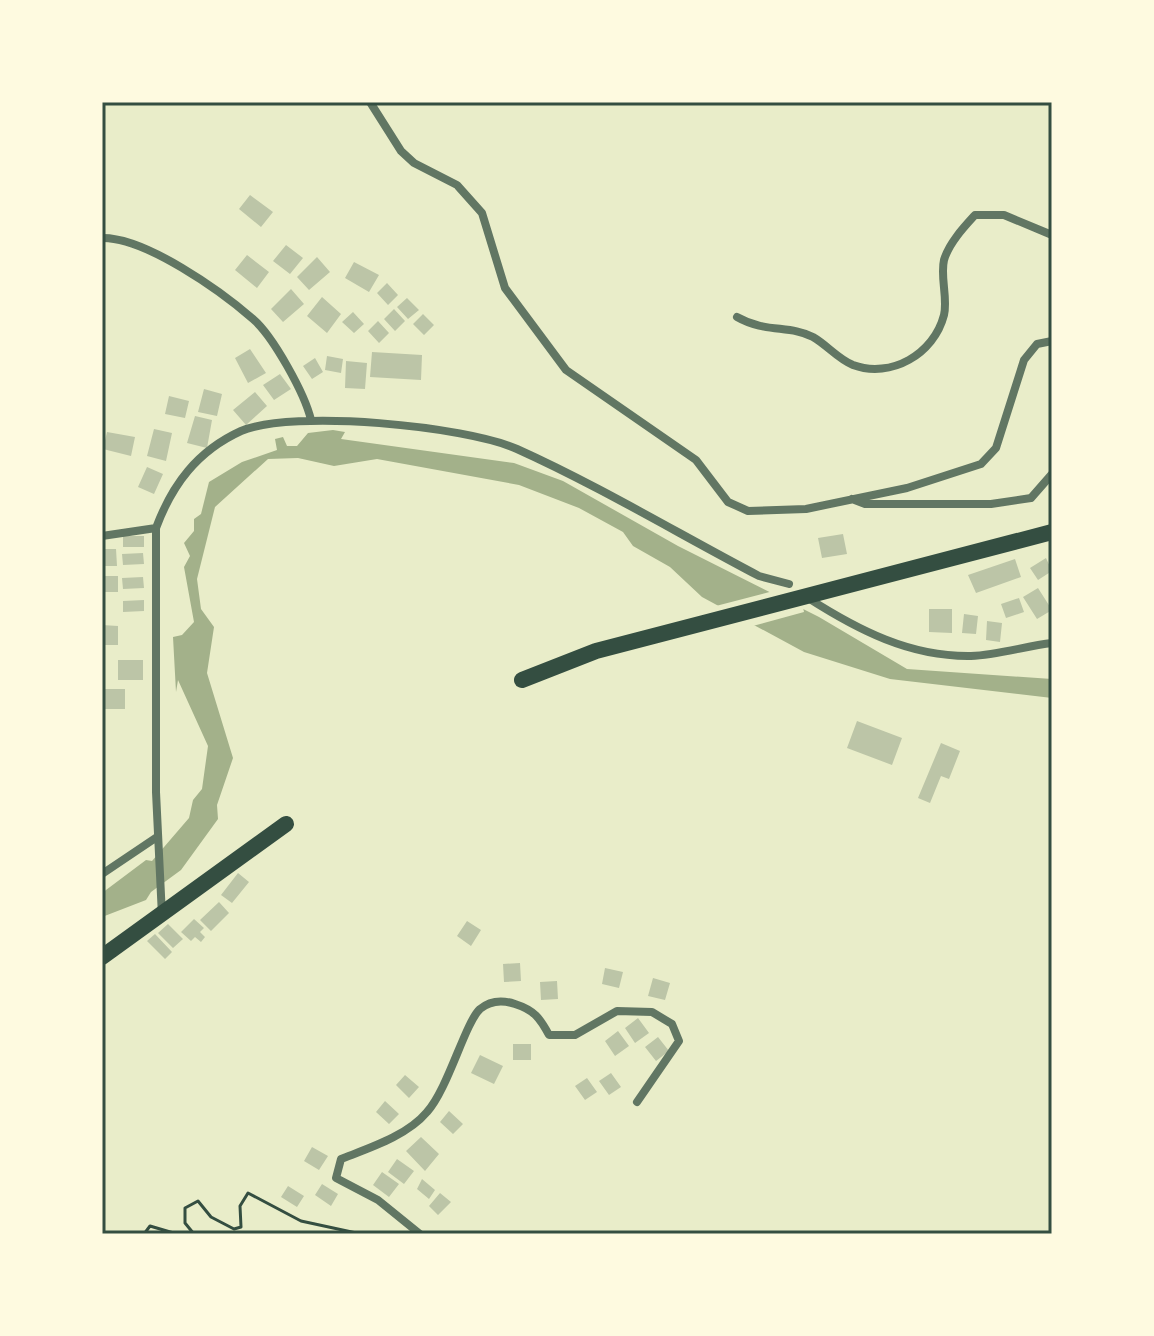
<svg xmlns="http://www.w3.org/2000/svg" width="1154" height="1336" font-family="Spectral,serif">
  <rect width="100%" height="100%" fill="#e9edc9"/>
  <path fill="#a3b18a" d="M333,430l12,2 -4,7 173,24 49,18 115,65 141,71 88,52 145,10v19l-162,-19 -86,-27 -102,-55 -32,-30 -37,-21 -10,-14 -44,-24 -60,-23 -142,-26 -43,7 -36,-8 -30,1 -53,48 -18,72 4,30 13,18 -7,46 26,85 -16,47 1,14 -37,51 -30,22 -5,8 -44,17v-24l44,-33 6,1 37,-43 4,-18 9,-11 6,-43 -30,-66 -2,12 -3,-55 9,-2 12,-13 -10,-55 6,-11 -6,-13 10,-12v-12l7,-5 8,-32 33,-20 35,-12 -2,-11 8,-2 4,9h10l11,-13z"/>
  <path fill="#e9edc9" d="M777,590l6,4 3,10 16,-1 2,9 -55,15 -37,-20z"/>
  <path fill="#bcc5a7" d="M250,195l23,17 -12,15 -22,-18z
    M286,245l17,13 -13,16 -17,-13z
    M247,255l22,17 -12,16 -22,-18z
    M317,257l13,15 -21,18 -12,-13z
    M354,262l25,13 -10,17 -24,-14z
    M387,283l11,12 -10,10 -11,-12z
    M291,289l13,15 -21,18 -12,-13z
    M322,297l19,17 -14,19 -20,-17z
    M407,298l12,12 -11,9 -11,-12z
    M394,309l11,12 -10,10 -11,-12z
    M353,312l11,12 -10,9 -12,-11z
    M423,314l11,11 -10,10 -11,-11z
    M378,321l11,12 -10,10 -11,-12z
    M250,349l16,24 -18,10 -13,-25z
    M372,352l50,3 -1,25 -51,-3z
    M327,356l16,3 -2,14 -16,-3z
    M315,358l8,14 -11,7 -9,-13z
    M346,361l21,2 -2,26 -20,-1z
    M280,374l11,15 -17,11 -11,-15z
    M204,389l18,5 -5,22 -19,-4z
    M255,392l12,14 -21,19 -13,-15z
    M169,396l20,5 -4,17 -20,-4z
    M195,416l17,4 -5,28 -20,-5z
    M154,429l18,4 -6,28 -19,-5z
    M107,432l28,5 -4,19 -28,-7z
    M147,467l16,7 -9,20 -16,-7z
    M843,534l4,20 -25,4 -4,-20z
    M123,536h21v11h-21z
    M102,549h14l1,17h-15z
    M143,553l1,11 -21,1 -1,-11z
    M1046,558l6,13 -14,9 -8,-12z
    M1015,559l6,18 -45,16 -8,-18z
    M102,576h16v16h-16z
    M143,577l1,11 -21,1 -1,-11z
    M1038,588l14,22 -15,9 -14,-22z
    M1019,598l5,14 -18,6 -5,-14z
    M144,600v11l-21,1v-11z
    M929,609h23v24l-23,-1z
    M964,614l14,2 -2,18 -14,-1z
    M987,621l15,2 -2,19 -14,-2z
    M102,625l16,1v19h-16z
    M118,660h25v20h-25z
    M102,689h23v20h-23z
    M857,721l45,17 -10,27 -45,-17z
    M941,743l19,8 -11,28 -8,-3 -11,27 -12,-5z
    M238,873l11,9 -17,21 -11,-8z
    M219,902l10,11 -18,18 -11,-11z
    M194,919l10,9 -4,4 5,5 -4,5 -6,-5 -4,4 -10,-9z
    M467,921l14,9 -10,16 -14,-10z
    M168,924l15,15 -10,9 -15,-15z
    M155,934l17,18 -7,7 -18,-18z
    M520,963l1,18 -17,1 -1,-18z
    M605,968l18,4 -4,16 -17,-4z
    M653,978l17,5 -5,17 -17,-4z
    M557,981l1,18 -17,1 -1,-18z
    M638,1018l11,15 -14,10 -10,-15z
    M618,1031l11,15 -14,10 -10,-15z
    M658,1037l11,14 -13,10 -11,-14z
    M513,1044h18v16h-18z
    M480,1055l23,11 -9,18 -23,-11z
    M611,1073l10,14 -12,8 -10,-14z
    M405,1075l14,12 -10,11 -13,-13z
    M587,1078l10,14 -12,8 -10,-14z
    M385,1101l14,13 -10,10 -13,-12z
    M449,1111l14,13 -10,10 -13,-12z
    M421,1137l18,17 -14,17 -19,-20z
    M312,1147l16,9 -9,14 -15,-9z
    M397,1159l17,12 -10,13 -16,-12z
    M382,1172l17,12 -10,13 -16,-12z
    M422,1179l13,11 -6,9 -12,-10z
    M322,1184l16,10 -7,12 -16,-11z
    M288,1186l16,10 -7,11 -16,-10z
    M440,1193l11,9 -13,13 -9,-9z"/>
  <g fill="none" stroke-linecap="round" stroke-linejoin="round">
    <path stroke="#344e41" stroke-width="3" d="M144,1234l6,-8 27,8
      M194,1234l-9,-11v-15l13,-7 13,16 23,12 7,-2 -1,-21 8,-13 53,28 60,13"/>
    <path stroke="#617663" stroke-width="8" d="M370,102l31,49 13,12 43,22 25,28 23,75 61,82 130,90 32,42 20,9 58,-2 101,-21 74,-24 15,-16 28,-88 13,-16 15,-3
      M102,238c43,-1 119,53 151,81 20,17 52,75 58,101
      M737,317c28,16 53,8 76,20 14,8 25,22 40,28 38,14 81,-11 91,-50 4,-17 -4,-38 0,-55 5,-17 20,-33 31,-45h29l48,20
      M852,499l13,5h126l40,-6 21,-24
      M102,536l54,-8
      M808,598c50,32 102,59 163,58 27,-1 55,-10 81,-13
      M102,874l55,-37
      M162,916l-6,-124v-264c16,-43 41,-77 85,-97 52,-22 225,-5 276,18 82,37 162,85 242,127l30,8
      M420,1234l-42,-34 -42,-22 5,-19c28,-11 66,-23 86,-47 21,-23 38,-89 53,-103 11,-9 23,-9 35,-5 19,6 25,14 34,31h26l42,-24 35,1 20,12 7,17 -42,61"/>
    <path stroke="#344e41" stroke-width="16" d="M522,680l74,-29 456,-119
      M102,957l184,-133"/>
  </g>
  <rect width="1154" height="1336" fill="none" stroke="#fefae0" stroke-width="208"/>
  <rect x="104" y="104" width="946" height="1128" fill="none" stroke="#344e41" stroke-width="3"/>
</svg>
